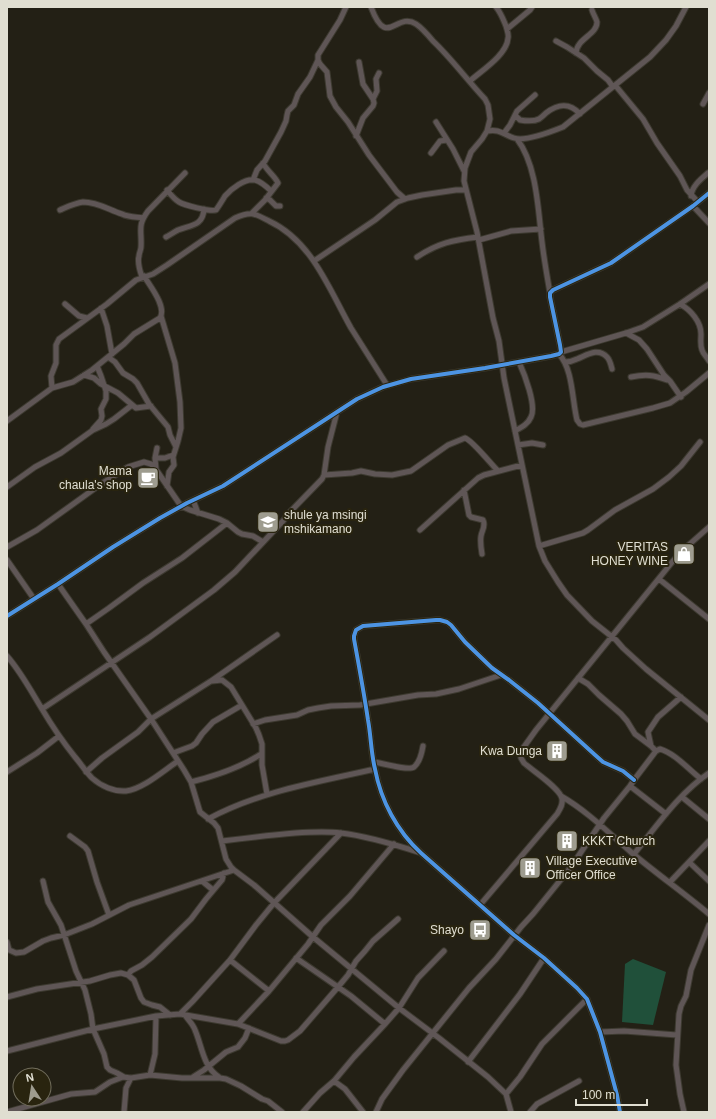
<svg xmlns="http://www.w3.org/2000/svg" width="716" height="1119" font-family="Arial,sans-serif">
  <rect width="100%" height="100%" fill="#232015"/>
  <path fill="#20503a" d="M633,959l33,13 -13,53 -31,-3 3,-58z"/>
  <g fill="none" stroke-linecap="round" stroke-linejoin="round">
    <g stroke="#3d3a30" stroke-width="7">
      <path id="minor" d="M346,7l-6,13 -22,35v5l2,4 7,8 3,24 6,11 12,15 21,33 28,37 8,7
        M371,7c16,43 25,4 45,17 6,4 12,11 17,17 19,18 34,39 52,58l3,6 2,14 -3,12 -5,8 -11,13 -6,16 -1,13 13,51 16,86 6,23 5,37 35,168 6,15 13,21 9,13 25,26 24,19 7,8 23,21 63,51
        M507,29l23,-19 2,-3
        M556,41l11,6 17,11 13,13 11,9 5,7
        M576,53c1,-15 21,-18 21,-31 -1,-4 -4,-8 -5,-12
        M470,81c11,-10 37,-26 38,-43 1,-3 -1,-8 -2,-12 -3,-7 -5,-13 -10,-19
        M615,85l28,34 14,24 23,33 7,14 11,12
        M373,99l4,-8 -1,-12 3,-6
        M703,104l6,-11
        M515,115l5,5c6,1 13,2 19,-1 3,-2 5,-4 7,-6 12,-9 23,-11 34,1
        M436,122l17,27 11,22
        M487,131c14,-2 15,3 27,7 11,4 39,-7 49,-11l87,-70 16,-17 10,-14 10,-19
        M504,133l6,-8 7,-14 18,-16
        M356,136l7,-18 10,-12 1,-3 -1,-4 -10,-15 -4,-22
        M517,139c20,26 21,71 25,103 2,17 5,34 8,51
        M431,153l9,-12 7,-1
        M253,180l4,-10 8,-9 16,-29 5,-11 1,-6 1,-4 6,-6 4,-11 12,-17 8,-17
        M167,190c4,5 7,9 12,12 5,3 31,10 37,8 3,-4 6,-9 9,-14 6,-7 20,-18 30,-16 7,2 12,7 16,11
        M691,196c1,-10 10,-17 17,-23
        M266,198l4,2 6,6h4
        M693,206l16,17
        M60,210c7,-3 15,-7 23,-8 15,0 26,8 39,12 6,3 14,3 21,4
        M252,213l13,-13 13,-17c-3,-7 -11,-12 -15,-20
        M166,237c4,-2 8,-5 12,-7 13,-5 25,-4 26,-21
        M479,240l32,-9 30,-2
        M417,257c21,-14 36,-17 61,-20
        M314,261l61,-41 22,-18 11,-4 14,-3 34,-5h10
        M142,277c-2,-6 -5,-14 -3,-21 0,-3 2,-6 2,-9 1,-17 -4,-21 7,-36l37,-38
        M65,304l14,12 8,2
        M680,304c11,6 21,18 21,30 0,6 -1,11 1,16 1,4 5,7 7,11
        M101,308l6,18 5,28
        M161,316l14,47 5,39 1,26 -3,13 -5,16 1,8 -5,7 -2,14
        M626,333l13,7 8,9 17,26 6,6 11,16
        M561,352l65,-19 17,-6 37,-23 29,-20
        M559,354c14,15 13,46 18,66l3,4 3,1 70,-17 17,-5 16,-11 23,-19
        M108,357l7,5 8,11 10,6 4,4 12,21 19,23 2,8 6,12
        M565,362c4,0 8,-1 12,-3 10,-4 21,-12 30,-2 3,3 4,8 5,12
        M84,375l10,3 7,6 17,9 18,15 15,-2
        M631,377c15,-3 23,-2 36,3
        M52,388l-1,-12 5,-13v-18l3,-6 48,-35 29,-24 17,-6 14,-9 68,-47c16,-7 19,-5 34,3 43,20 60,68 82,107 12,19 24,38 36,57
        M7,421l45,-33 21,-6 19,-12 32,-26 10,-10 26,-16c7,-11 -10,-32 -16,-42
        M93,429l8,-9 1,-4 -1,-7 5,-10v-8l-5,-15 -4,-10
        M515,431c7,-4 13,-7 16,-14 6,-11 -7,-44 -12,-55
        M518,445l14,-2 11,2
        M155,458h10l8,-3
        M156,469l-1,-11 2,-10
        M324,475l28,-2 9,-2 14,3 17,1 19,-4 37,-26 17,-7c7,2 26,26 33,33
        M7,487l28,-20 26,-14 32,-23 13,-6 8,-5 18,-14
        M464,490l5,25 2,2 12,3c3,6 -1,10 -2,16 -1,6 0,12 1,18
        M193,500l5,13
        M420,530l58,-52 6,-3 38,-10
        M539,546l44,-13 5,-3 27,-20 38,-21 16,-12 12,-11 19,-24
        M7,547l30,-17 64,-46 27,-17 16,-5 7,2 4,4 26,38 9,4 29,9 8,4 11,9 4,2 11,2 10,6
        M7,560l27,39
        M659,579l50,40
        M58,584l28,40 18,28 47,67 33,51 7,12 9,30 14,11 4,5 8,31 5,8 3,3 20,15 59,52 86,71 40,30 49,39 18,17 5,18
        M7,616l51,-32 55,-37 47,-29 27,-15 36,-17 134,-87 26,-12 28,-8 74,-11 66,-12 8,-2 2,-2 -1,-7 -10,-48v-4l3,-3 58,-27 82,-57 16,-13
        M86,624l23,-16 34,-25 39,-25 45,-35
        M7,656c14,16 24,35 35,53 10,17 21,33 33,48 6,7 11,15 17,21 9,8 22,14 34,13 17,-2 37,-20 52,-30
        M578,678l10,6 11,11 22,19 6,7 8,13 16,12 5,5
        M212,681l10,-1 9,7 25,41 3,7 3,9v21l5,29
        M42,709l108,-72 64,-47 21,-18 48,-51 7,-9 32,-33 2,-4 4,-28 9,-35
        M253,724l12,-4 32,-5 11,-5 10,-2 13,-2 29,-1 58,-10 18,-1 23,-5 42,-14
        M651,746l-3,-14 10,-15 23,-20
        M173,753l19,-7 4,-3 6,-9 11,-12 29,-17
        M374,762c7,1 35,9 40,5 5,-4 8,-15 9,-21
        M7,772l30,-19 22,-17
        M86,772l16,-14 36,-26 13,-13 60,-38 66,-46
        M191,782c24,-6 49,-14 70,-28
        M630,786l36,28
        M561,796c26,15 48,37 71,57 25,21 52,40 77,61
        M682,797l27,22
        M208,819c52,-28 110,-37 167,-50
        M70,836l15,11 3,4 9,31 12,33
        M222,841c24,-3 48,-6 73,-8 15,-1 30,-2 46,0 26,3 52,11 77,19
        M634,854c22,-27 45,-61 75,-81
        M689,862l20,19
        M43,881l5,21 13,23 15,46 9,19 6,24 2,15 11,25 3,13 3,3 7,3 7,4
        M202,881l11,9
        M670,882l39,-41
        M480,905l77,-91c3,-5 6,-9 5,-15 -1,-10 -29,-28 -38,-36l-3,-5v-7l15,-21 137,-169 10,-11 26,-23
        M7,942l2,8
        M7,949l9,4 8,-1 19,-11 8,-3 13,-3 28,-11 37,-19 105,-35
        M296,958l55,38 34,28
        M230,960l39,31
        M128,975l3,-4 11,-6 10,-8 39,-38 15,-20 16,-19 2,-7
        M7,997l30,-8 53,-8 20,-6 11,-2 7,2 6,5 7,18 3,4 8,3 8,2 10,8
        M180,1014l13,-13 37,-41 26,-35 18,-22 67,-70
        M185,1015c3,5 8,9 10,15 7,16 8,37 24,47
        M238,1024l31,-33 39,-47 13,-19 29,-29 44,-52
        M600,1032l24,-1 53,4
        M7,1051l86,-22 63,-13 24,-2 58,10 43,17h4l3,-1 12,-9 38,-44 10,-12 8,-14 9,-10 8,-10 25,-22
        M468,1062l52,-68 24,-36
        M150,1075l5,-21 1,-38
        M193,1077l11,-7 22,-18 12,-5 7,-9 4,-10
        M334,1081l11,8 18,23
        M506,1094l14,-17 22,-33 45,-45
        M7,1112l64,-18 24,-2 15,-10 13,-5 8,1 19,-3 32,3h38l6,1 15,7 21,13 6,2 14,11
        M124,1112l2,-24 5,-10
        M303,1112l17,-19 14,-12 20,-24 31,-33 14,-16 19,-30 26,-27
        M376,1112l6,-13 21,-29 66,-82 27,-29 25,-32 12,-13 38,-47 33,-49 26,-32 4,-6 22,-29 4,-2c16,5 28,20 41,30
        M530,1112l7,-8 42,-23
        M620,1112l-3,-17 -17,-63 -13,-33 -10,-11 -33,-30 -30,-23 -93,-82c-24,-22 -40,-52 -46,-84 -4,-16 -4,-33 -7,-49 -4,-27 -9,-54 -14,-81v-3l2,-6 7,-4 73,-6h4l7,2 4,3 14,17 27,26 17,12 29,23 56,51 9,8 20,9 11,9
        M684,1112l-4,-18 -4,-29 3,-51 2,-8 5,-10 5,-26 18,-45"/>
    </g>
    <use href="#minor" stroke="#5f5656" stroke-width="5"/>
    <g stroke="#29240f" stroke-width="6">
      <path id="cycleway" d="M7,616l51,-32 55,-37 47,-29 27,-15 36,-17 134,-87 26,-12 28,-8 74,-11 66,-12 8,-2 2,-2 -1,-7 -10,-48v-4l3,-3 58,-27 82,-57 16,-13
        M620,1112l-3,-17 -17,-63 -13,-33 -10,-11 -33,-30 -30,-23 -93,-82c-24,-22 -40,-52 -46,-84 -4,-16 -4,-33 -7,-49 -4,-27 -9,-54 -14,-81v-3l2,-6 7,-4 73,-6h4l7,2 4,3 14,17 27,26 17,12 29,23 56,51 9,8 20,9 11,9"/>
    </g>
    <use href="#cycleway" stroke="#4d94e3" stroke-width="4"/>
  </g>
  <defs>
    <g id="cafe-square" transform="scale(1.15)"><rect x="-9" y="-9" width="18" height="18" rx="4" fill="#9e9c8f" stroke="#29240f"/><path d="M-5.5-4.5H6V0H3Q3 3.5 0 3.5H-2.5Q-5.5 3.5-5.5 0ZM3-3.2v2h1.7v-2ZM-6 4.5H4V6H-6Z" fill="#fff"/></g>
    <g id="school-square" transform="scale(1.15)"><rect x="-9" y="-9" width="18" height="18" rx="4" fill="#9e9c8f" stroke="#29240f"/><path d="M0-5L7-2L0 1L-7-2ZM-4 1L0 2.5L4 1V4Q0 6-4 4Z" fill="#fff"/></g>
    <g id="shop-square" transform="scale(1.15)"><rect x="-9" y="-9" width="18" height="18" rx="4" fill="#9e9c8f" stroke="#29240f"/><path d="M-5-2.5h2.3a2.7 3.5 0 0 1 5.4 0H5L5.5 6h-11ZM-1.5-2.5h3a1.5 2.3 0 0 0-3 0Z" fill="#fff"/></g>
    <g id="building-square" transform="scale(1.15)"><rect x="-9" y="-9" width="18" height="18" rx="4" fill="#9e9c8f" stroke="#29240f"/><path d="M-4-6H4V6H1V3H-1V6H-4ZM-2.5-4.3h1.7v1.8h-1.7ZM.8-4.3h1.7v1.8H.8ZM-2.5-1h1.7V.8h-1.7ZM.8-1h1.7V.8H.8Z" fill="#fff"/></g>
    <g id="bus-square" transform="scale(1.15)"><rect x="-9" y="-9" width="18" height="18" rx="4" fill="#9e9c8f" stroke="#29240f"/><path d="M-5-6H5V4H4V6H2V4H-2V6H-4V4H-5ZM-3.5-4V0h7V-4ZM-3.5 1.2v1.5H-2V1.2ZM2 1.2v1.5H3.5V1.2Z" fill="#fff"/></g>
  </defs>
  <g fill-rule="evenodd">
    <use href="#cafe-square" x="148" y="478"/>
    <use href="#school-square" x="268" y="522"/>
    <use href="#shop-square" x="684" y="554"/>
    <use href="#building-square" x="557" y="751"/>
    <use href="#building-square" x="567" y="841"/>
    <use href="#building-square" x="530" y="868"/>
    <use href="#bus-square" x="480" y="930"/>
  </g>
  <g text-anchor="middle" stroke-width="4" stroke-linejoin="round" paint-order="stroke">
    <g font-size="12" fill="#e0ded1" stroke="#29240f" text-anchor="end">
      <text x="132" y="475">Mama<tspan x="132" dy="14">chaula's shop</tspan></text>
      <text x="284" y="519" text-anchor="start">shule ya msingi<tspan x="284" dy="14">mshikamano</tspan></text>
      <text x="668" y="551">VERITAS<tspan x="668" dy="14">HONEY WINE</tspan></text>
      <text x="542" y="755">Kwa Dunga</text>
      <text x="582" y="845" text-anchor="start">KKKT Church</text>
      <text x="546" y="865" text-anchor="start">Village Executive<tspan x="546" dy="14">Officer Office</tspan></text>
      <text x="464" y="934">Shayo</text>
    </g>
  </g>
  <rect width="716" height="1119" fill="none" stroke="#e0ded1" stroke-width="16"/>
  <g transform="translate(32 1087) rotate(348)"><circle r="19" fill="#29240f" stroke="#726e5d"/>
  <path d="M0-3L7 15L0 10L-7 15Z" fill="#9e9c8f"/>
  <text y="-6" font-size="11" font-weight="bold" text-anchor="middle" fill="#e0ded1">N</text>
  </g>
  <path d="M576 1099v6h71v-6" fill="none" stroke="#e0ded1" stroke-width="2"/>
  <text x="582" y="1099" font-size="12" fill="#e0ded1" stroke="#29240f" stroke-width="3" paint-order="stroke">100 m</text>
</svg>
